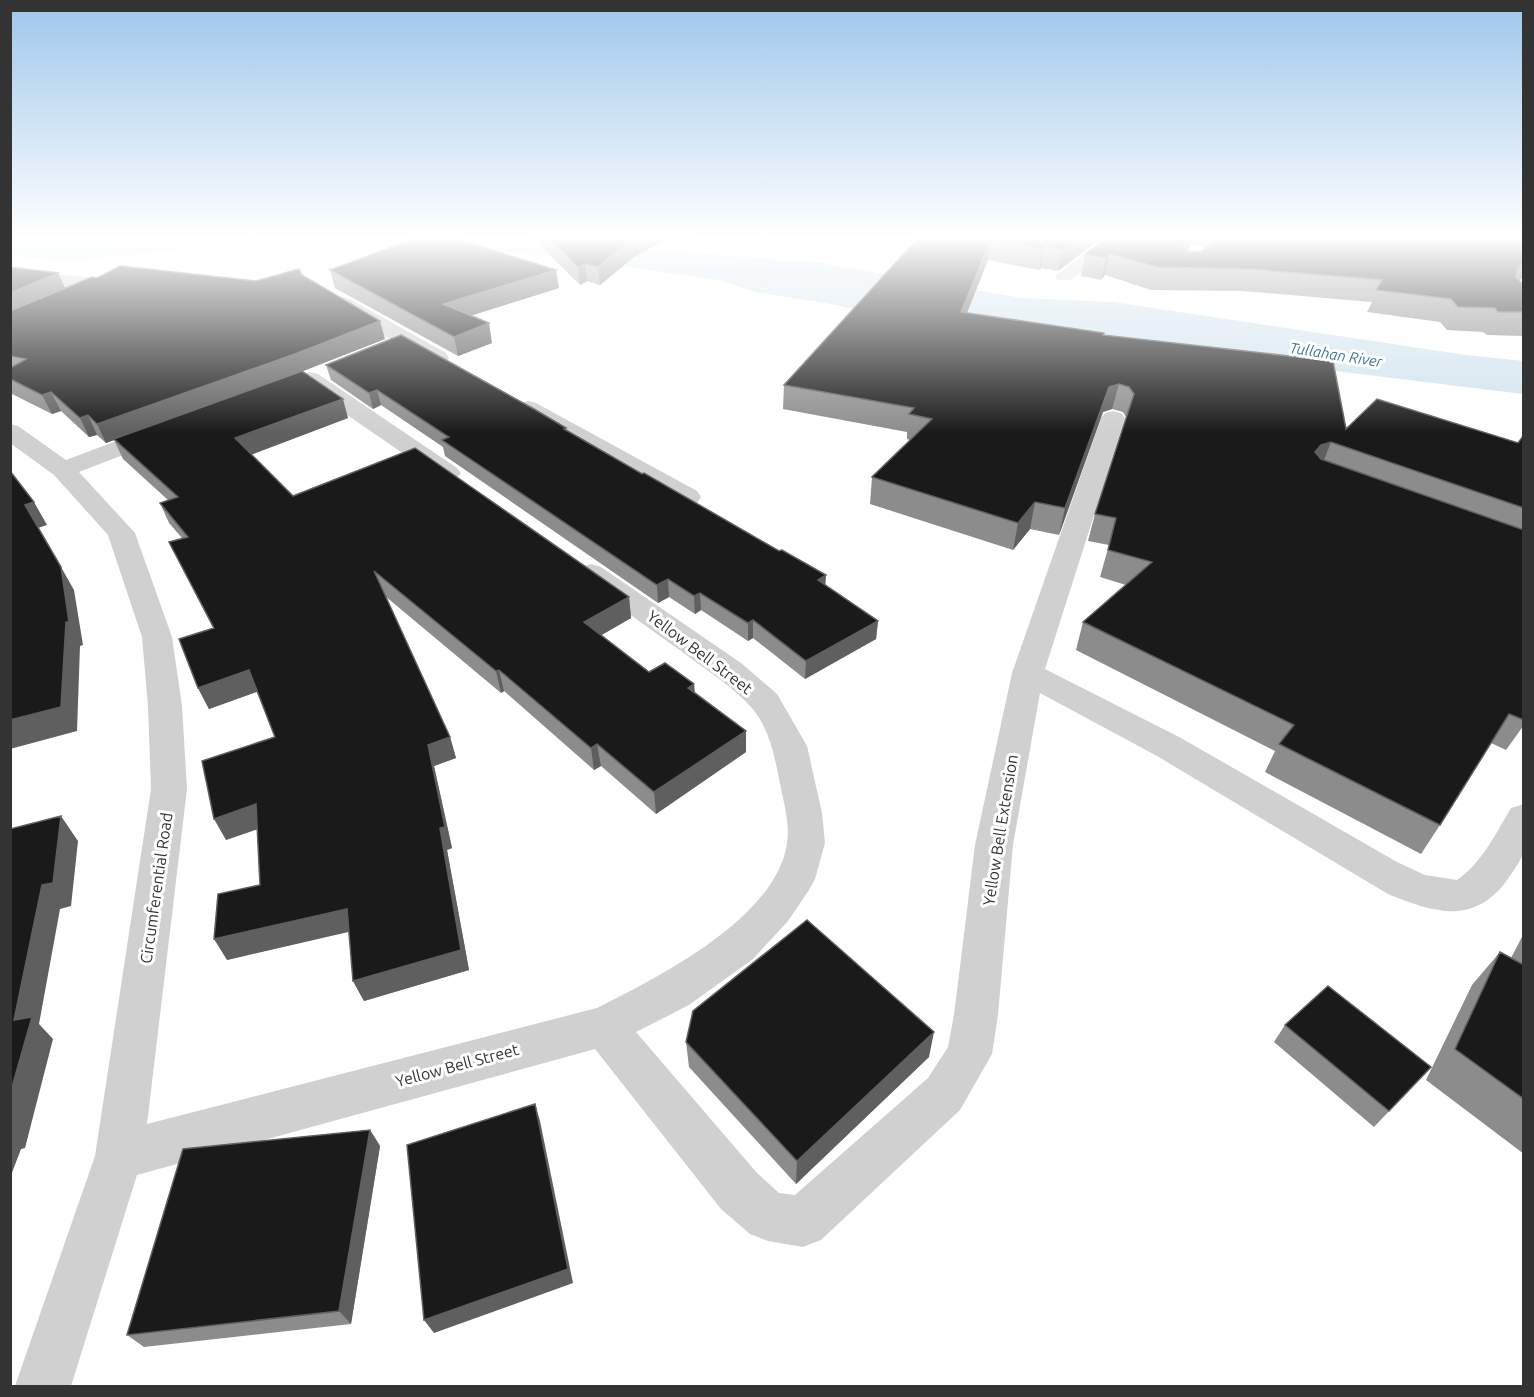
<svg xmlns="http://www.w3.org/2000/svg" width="1534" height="1397" font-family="Ubuntu,sans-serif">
  <rect width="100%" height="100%" fill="#fff"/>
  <path fill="#cfe2ee" d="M601,237l37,12 177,13 206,36 92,4 353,53 57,6v33l-636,-78 -61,-13 -66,-10 -42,-13 -168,-24 -143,-14 -129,-4 -208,23 -59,-5 -1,-18z"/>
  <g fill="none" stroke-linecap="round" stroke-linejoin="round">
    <path fill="#d0d0d0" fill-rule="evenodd" d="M1117,237h26l-2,4 -33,12 -37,27h-14l-2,-4 41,-31z
      M10,268l88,11 7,2 2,4 -2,4 -7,2 -88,-12z
      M343,297l7,2 96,54 3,5 -3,5 -8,1 -8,-1 -94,-56 -3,-4 3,-4z
      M310,372l8,2 139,94 4,5 -4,5 -9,3 -9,-3 -137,-94 -3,-5 3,-5z
      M528,401l8,2 161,88 4,6 -4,6 -9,2 -9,-2 -159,-90 -4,-5 4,-5z
      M1113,411l8,2 4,5 -80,251 136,69 216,124 28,13 32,5c25,-17 39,-47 54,-72l13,-4c0,15 2,32 0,46 -2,10 -11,21 -16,29 -34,47 -73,34 -120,15l-231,-138 -117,-63 -27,152 -15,170 -6,39 -32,56 -139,130 -18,7 -35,-6 -18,-7 -29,-25 -126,-160 -458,126 -66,211h-56l80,-230 56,-367 -3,-83 -6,-69 -34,-102 -54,-60 -44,-32v-19l8,2 48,34 85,-32 8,-2 8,2 4,5 -4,5 -88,34 56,61 37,104 10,69 5,83 -40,335 450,-116c60,-30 180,-90 190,-165 3,-19 -3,-40 -7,-59 -5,-26 -10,-54 -28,-76 -20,-22 -47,-39 -71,-57 -34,-24 -67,-48 -100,-72l-4,-6 4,-6 10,-3 10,3 140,96 36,31 30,52 15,67 3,30 -10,36 -6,11 -21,31 -35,38 -64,46 -53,27 121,141 22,20 16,2 133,-117 20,-31 6,-32 21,-170 37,-172 89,-255 4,-5z"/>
  </g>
  <path fill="#8c8c8c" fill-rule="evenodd" d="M532,237h157v5l-22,-3 -33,18 -34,28 -13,-4 -7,4z
    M919,237h605v41l-5,2 5,5v51l-37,-1 -4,-3 -36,-2 -7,-8 -73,-10 5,-10 -129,-11 -92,-1 -46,-15 -4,5 -20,-4 4,-22 22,-16 -12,5 -37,28 -17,-3 -2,2 -51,-10 -21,53 136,22 243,94 172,14 6,-8v290l-18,25 -15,-7 -51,82 -19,29 -156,-82 10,-21 -199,-101 7,-28 43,-37 -26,-8 9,-32 -21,-4 7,-27 31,-97 -3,-5 -11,-3 -9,3 -44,123 -29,-6 -17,21 -143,-46 2,-27 38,-37 -3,-1v-7l-124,-23 1,-24zM1191,243l15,5 -5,3 -12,1z
    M10,267l48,6 7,15 32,-10 159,3 46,-6 83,64 -83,32 46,47 -97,36 42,42 336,101 2,21 -30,17 48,37 45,12 1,8 51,39v21l-90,62 -55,-48 -7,4 -90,-79 -3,2 -116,-97 65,141 6,21 -22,8 18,82 -5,2 22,120 -105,31 -11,-20 -4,-50 -122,29 33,-75 -3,-56 -31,11 49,-103 -18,-45 -48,17 -11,-21 15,-60 -44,-86 13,-4 -13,-15 -9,-20 8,-3 -45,-41 -9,-19 -8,3 -9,-8 -8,2 -28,-26 -9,3 -42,-21z
    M330,270l229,18 -89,28 22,27 -34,13 -123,-68z
    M326,365l240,65 259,156 53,35 -2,18 -71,40 -52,-41 -5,3 -47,-31 -6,4 -26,-17 -11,6 -213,-147 -2,-9 -62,-42 -8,4 -42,-29z
    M1524,933v221l-98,-74 46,-95 28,-33 11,6z
    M1285,1025l146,42 -57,60 -100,-85z
    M686,1042l243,15 -133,127 -107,-117z
    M370,1130l10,16 -29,178 -207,23 -17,-12z"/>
  <path fill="#5f5f5f" d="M636,237h31v2l-33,18 -34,28 -2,-18 34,-28z
    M1078,237h31l-14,6 -37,28 4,-21z
    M1193,237l-6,22 -5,-14z
    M991,239l-3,21 -30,75 3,-23z
    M1044,246l-3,22 -2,2 3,-21z
    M1110,254l-5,21 -4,5 5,-22z
    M1524,262l-1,16 -10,5 5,-14z
    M585,264l2,17 -7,4 -2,-18z
    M556,270l3,18 -112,35 -4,-19z
    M58,273l8,17 -56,24v-21z
    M380,321l5,18 -84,33 -195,71 -9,-19z
    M489,323l3,20 -34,13 -4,-19z
    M1119,384l-7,25 -9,3 -44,123 6,-27 44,-121z
    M377,390l4,15 -8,4 -4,-16z
    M51,392l10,19 -9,3 -10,-19z
    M343,399l5,19 -105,40 -8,-20z
    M88,415l9,20 -8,2 -9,-19z
    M1331,442l-10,26 -6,-16 6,-7z
    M34,502l13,23 -9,3 -13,-23z
    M1035,502l-5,27 -17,21 5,-27z
    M61,567l13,23 9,55 -3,1 -3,85 -67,18v-29l56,-98z
    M826,575l-1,18 -7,-13z
    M668,579l1,18 -11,6 -1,-18z
    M700,593l1,17 -6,4 -1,-18z
    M629,597l2,21 -43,25 -4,-21z
    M753,620v18l-5,3v-18z
    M878,621l-2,18 -71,40 1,-18z
    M249,670l10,21 -50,18 -11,-21z
    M499,670l5,21 -3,2 -5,-22z
    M694,684l1,22 -7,-18z
    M746,731v21l-90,62 -2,-22z
    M450,737l6,21 -22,8 18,82 -5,2 22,120 -105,31 -11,-20 87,-153 -12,-83z
    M597,744l4,22 -7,4 -3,-22z
    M256,804l11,22 -41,14 -12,-21z
    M61,816l17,25 -7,65 -11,3 -21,115 14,15 -28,109 -4,1 -11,29v-84l4,-74 28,-135z
    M347,909l10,21 -130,30 -13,-21z
    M934,1032l-5,25 -133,127 1,-23z
    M535,1104l5,17 33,162 -139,50 -10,-13z
    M370,1130l10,16 -29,178 -12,-13z"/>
  <path fill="#1a1a1a" stroke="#5f5f5f" stroke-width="1.5" d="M419,237h31l106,33 -113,34 46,19 -35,14 -124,-67z
    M547,237h89l-4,2 -34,28 -13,-3 -7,3z
    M919,237h159l-16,13 -18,-4 -2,3 -51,-10 -30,73 143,21 -1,2 230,26 13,68 31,-30 141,44 6,-8v73l-193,-66 -10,3 -6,7 6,7 203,71v190l-15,-6 -69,111 -161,-81 15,-19 -211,-103 69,-60 -44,-12 8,-32 -21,-4 39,-120 -5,-7 -10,-3 -10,3 -44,121 -30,-6 -17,21 -146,-46 60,-58 -23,-5 5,-6 -130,-23z
    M1109,237h84l-11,8 6,7 13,-1 19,-13v-1h304v25l-6,7 -2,8 8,8v27h-26l-3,-4 -37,-1 -7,-8 -75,-9 6,-10 -132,-11 -93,-2 -47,-13 -4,4 -21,-4z
    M120,266l136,15 43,-12 3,6 78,46 -85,33 -198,70 -9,-9 -8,3 -29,-26 -9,3 -32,-16v-11l16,-9 -16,-3v-45l82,-34 5,1z
    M10,267l48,6 -48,20z
    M401,335l133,74 32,19 -2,1 78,45 2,-1 135,78 3,-1 44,25 -8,5 60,41 -72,40 -53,-41 -5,3 -48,-30 -6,3 -26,-17 -11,6 -215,-145 7,-3 -72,-47 -8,3 -43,-28z
    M302,371l41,28 -108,39 58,58 122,-48 214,149 -45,25 65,50 16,-9 29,21 -6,4 58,43 -92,61 -57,-48 -6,4 -92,-78 -3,1 -122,-100 76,166 -22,8 17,82 -5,1 21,122 -108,31 -6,-72 -133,30 4,-45 42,-9 -4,-81 -42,15 -12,-58 73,-24 -26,-67 -51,18 -19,-49 35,-11 -45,-86 19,-5 -28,-34 18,-6 -64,-58z
    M10,471l24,31 -9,3 36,62 8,55h-3l-5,85 -51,13z
    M61,816l-8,67 -11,2 -28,135 18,-3 -22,77v-265z
    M807,920l127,112 -137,129 -111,-119 7,-31z
    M1500,952l22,12 2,-3v138l-69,-50z
    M1328,986l103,81 -42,44 -104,-86z
    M535,1104l33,165 -144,51 -17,-175z
    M370,1130l-31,181 -212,24 56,-186z"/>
  <linearGradient id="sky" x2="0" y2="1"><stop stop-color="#9ec6ea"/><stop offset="0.55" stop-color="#fff"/><stop offset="1" stop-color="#fff" stop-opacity="0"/></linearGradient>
  <rect width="1534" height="433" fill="url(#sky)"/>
  <g text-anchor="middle" stroke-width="6" stroke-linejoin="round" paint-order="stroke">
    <g font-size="15" font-style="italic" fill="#3f7597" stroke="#fff">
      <text transform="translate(1336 355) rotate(9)" y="5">Tullahan River</text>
    </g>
    <g font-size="16" fill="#333" stroke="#fff">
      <text transform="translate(700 652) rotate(37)" y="6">Yellow Bell Street</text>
      <text transform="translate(1000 830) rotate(-81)" y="6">Yellow Bell Extension</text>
      <text transform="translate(156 888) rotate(-82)" y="6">Circumferential Road</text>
      <text transform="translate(457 1065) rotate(-15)" y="6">Yellow Bell Street</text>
    </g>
  </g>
  <rect width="1534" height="1397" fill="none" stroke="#333333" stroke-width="24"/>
</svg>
